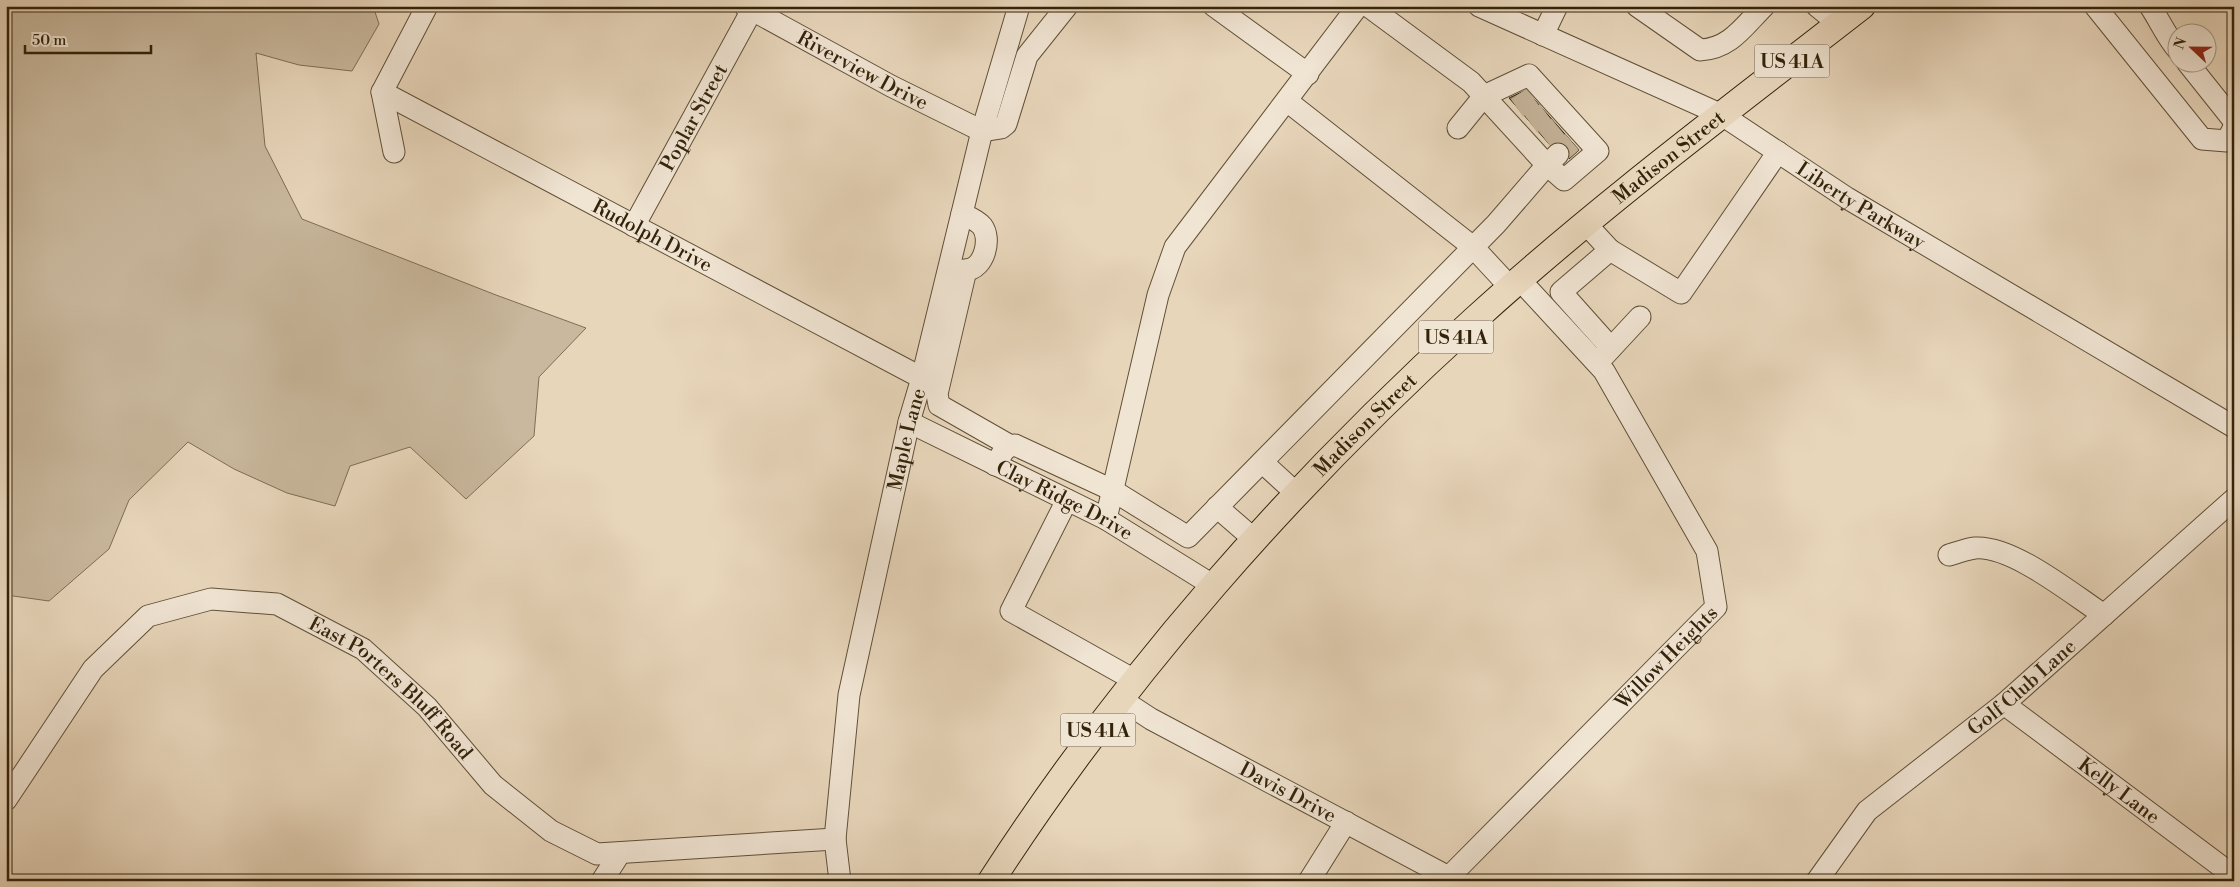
<svg xmlns="http://www.w3.org/2000/svg" width="2240" height="887" font-family="'Libre Bodoni',serif">
  <rect width="100%" height="100%" fill="#e8d6bb"/>
  <filter id="stains"><feTurbulence type="fractalNoise" baseFrequency=".004" numOctaves="4"/><feColorMatrix values="0 0 0 0 .2 0 0 0 0 .09 0 0 0 0 .02 0 0 0 .5 -.17"/></filter>
  <radialGradient id="worn" r=".72"><stop offset=".6" stop-color="#630" stop-opacity="0"/><stop offset="1" stop-color="#630" stop-opacity=".3"/></radialGradient>
  <path fill="#c9b89d" stroke="#7e6e54" d="M6,6h367l6,18 -27,47 -53,-6 -43,-12 9,93 37,73 194,76 90,33 -47,49 -5,59 -68,63 -56,-52 -60,19 -15,40 -48,-13 -53,-24 -46,-27 -59,58 -20,49 -60,52 -43,-6z"/>
  <path fill="#918067" stroke="#33230b" d="M1526,90l53,60 -10,9 1,-8 -3,-5 -6,-4 -11,3 -41,-47z"/>
  <g fill="none" stroke-linecap="round" stroke-linejoin="round">
    <path stroke="#c4b298" stroke-width="21" stroke-dasharray="21 11" stroke-linecap="butt" d="M1517,108l16,-11
      M1531,124l15,-11
      M1544,138l14,-11
      M1558,154l14,-12"/>
    <g stroke="#605037" stroke-width="23">
      <g id="minor">
        <path id="s1" d="M745,6l146,80 91,45 19,-3 5,-4 21,-68 40,-50"/>
        <path d="M1214,6l94,68"/>
        <path id="s2" d="M1479,6l243,109 125,83 387,229"/>
        <path d="M1637,6l63,44c30,-1 44,-24 64,-44"/>
        <path d="M1817,6l22,18"/>
        <path d="M2095,6l107,133 25,2 7,-14"/>
        <path d="M2150,6c10,15 16,30 28,44"/>
        <path d="M1543,35l14,-29"/>
        <path d="M2187,62l47,59"/>
        <path id="s3" d="M382,92l540,286"/>
        <path d="M1287,101l186,146 38,41"/>
        <path d="M1458,128l26,-32 45,-21 69,76 -34,29 -17,-15 11,-11"/>
        <path d="M394,152l-12,-60 45,-86"/>
        <path d="M1586,224l24,26"/>
        <path id="s4" d="M634,226l118,-216"/>
        <path d="M954,268c3,1 8,3 12,2 18,-1 26,-31 16,-44 -5,-6 -13,-9 -20,-12"/>
        <path d="M966,270l-29,124 2,11 70,40"/>
        <path d="M1611,348l-50,-56 49,-42 71,43 97,-141"/>
        <path d="M1602,358l38,-41"/>
        <path id="s5" d="M909,422l197,97 108,67"/>
        <path d="M1262,462l35,32"/>
        <path d="M995,465c6,-9 9,-19 20,-20l97,45 76,47 308,-313 51,-59 -76,-83 -103,-76"/>
        <path d="M1067,500l-56,111 125,70"/>
        <path d="M1217,507l38,33"/>
        <path d="M1106,519l52,-224 17,-48 183,-241"/>
        <path d="M1949,555c8,-2 17,-6 26,-7 37,-3 97,46 129,67"/>
        <path id="s6" d="M1122,700l29,19 305,162"/>
        <path id="s7" d="M2004,704l230,172"/>
        <path id="s8" d="M6,800l87,-131 55,-53 63,-17 66,5 86,45 64,58 66,78 58,46 46,23 238,-15"/>
        <path id="s9" d="M1449,877l267,-270 -9,-56 -103,-180 -84,-91"/>
        <path d="M602,881l18,-28"/>
        <path id="s10" d="M840,881l-5,-42 14,-144 60,-273 13,-44 60,-247 37,-125"/>
        <path d="M1309,881l37,-59"/>
        <path id="s11" d="M1817,881l50,-70 137,-107 230,-205"/>
      </g>
    </g>
    <g stroke="#33230b" stroke-width="28">
      <g id="major">
        <path id="s12" d="M991,881c133,-206 301,-396 483,-561 123,-112 257,-212 388,-314"/>
      </g>
    </g>
    <use href="#minor" stroke="#f0e4d3" stroke-width="21"/>
    <use href="#major" stroke="#e8d6bb" stroke-width="26"/>
  </g>
  <g text-anchor="middle" stroke-width="5" stroke-linejoin="round" paint-order="stroke">
    <g fill="#f0e4d3" stroke="#6c5d47" stroke-width="1">
      <rect x="1754.5" y="44.5" width="75" height="33" rx="4"/>
      <rect x="1418.5" y="320.5" width="75" height="33" rx="4"/>
      <rect x="1060.5" y="713.5" width="75" height="33" rx="4"/>
    </g>
    <g font-size="19" font-weight="bold" fill="#33230b">
      <text x="1792" y="68">US 41A</text>
      <text x="1456" y="344">US 41A</text>
      <text x="1098" y="737">US 41A</text>
    </g>
    <g font-size="20" fill="#33230b" stroke="#f0e4d3">
      <text dy="7" stroke="none"><textPath href="#s1" startOffset="134">Riverview Drive</textPath></text>
      <text dy="7" stroke="none"><textPath href="#s4" startOffset="124">Poplar Street</textPath></text>
      <text dy="7" stroke="none"><textPath href="#s12" startOffset="996">Madison Street</textPath></text>
      <text dy="7" stroke="none"><textPath href="#s2" startOffset="432">Liberty Parkway</textPath></text>
      <text dy="7" stroke="none"><textPath href="#s3" startOffset="306">Rudolph Drive</textPath></text>
      <text dy="7" stroke="none"><textPath href="#s12" startOffset="591">Madison Street</textPath></text>
      <text dy="7" stroke="none"><textPath href="#s10" startOffset="449">Maple Lane</textPath></text>
      <text dy="7" stroke="none"><textPath href="#s5" startOffset="174">Clay Ridge Drive</textPath></text>
      <text dy="7" stroke="none"><textPath href="#s9" startOffset="309">Willow Heights</textPath></text>
      <text dy="7" stroke="none"><textPath href="#s11" startOffset="284">Golf Club Lane</textPath></text>
      <text dy="7" stroke="none"><textPath href="#s8" startOffset="508">East Porters Bluff Road</textPath></text>
      <text dy="7" stroke="none"><textPath href="#s7" startOffset="144">Kelly Lane</textPath></text>
      <text dy="7" stroke="none"><textPath href="#s6" startOffset="190">Davis Drive</textPath></text>
    </g>
  </g>
  <rect width="2240" height="887" fill="none" stroke="#e8d6bb" stroke-width="25"/>
  <rect x="8" y="8" width="2225" height="872" fill="none" stroke="#33230b" stroke-width="2.5"/>
  <rect x="12" y="12" width="2215" height="862" fill="none" stroke="#33230b"/>
  <g transform="translate(2192 48) rotate(292)"><circle r="24" fill="#f0e4d3" stroke="#a49783"/>
  <path d="M0-4L9 19L0 12L-9 19Z" fill="#8f2418"/>
  <text y="-8" font-size="14" font-weight="bold" text-anchor="middle" fill="#33230b">N</text>
  </g>
  <path d="M25 45v8h126v-8" fill="none" stroke="#33230b" stroke-width="2.5"/>
  <text x="32" y="45" font-size="15" fill="#33230b" stroke="#f0e4d3" stroke-width="4" paint-order="stroke">50 m</text>
  <rect width="100%" height="100%" filter="url(#stains)"/>
  <rect width="100%" height="100%" fill="url(#worn)"/>
</svg>
